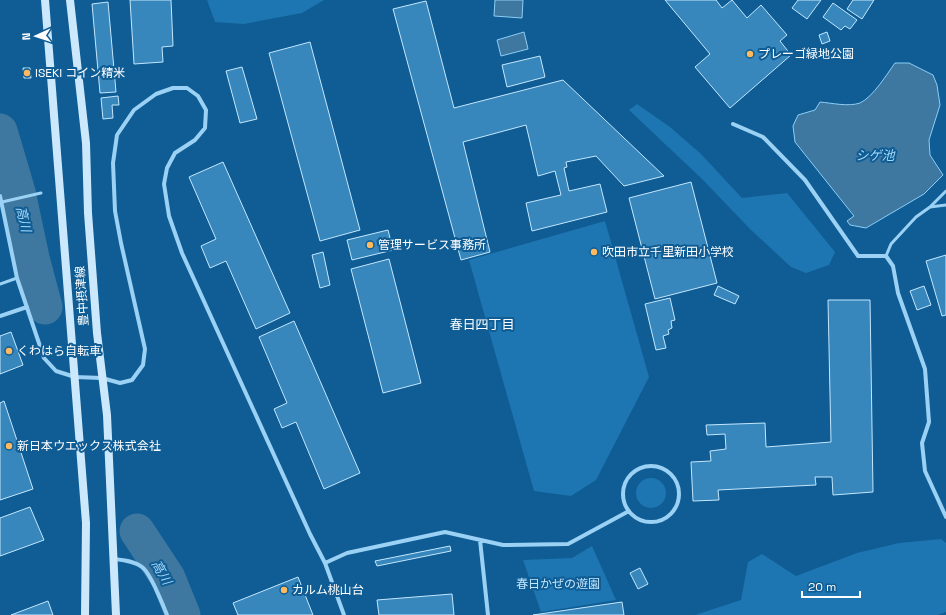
<svg xmlns="http://www.w3.org/2000/svg" width="946" height="615" font-family="'Space Grotesk','Noto Sans JP',sans-serif">
  <rect width="100%" height="100%" fill="#0f5d94"/>
  <path fill="#1d76b1" d="M207,0h117l-22,13 -58,11 -29,-2z
    M637,104l33,23 31,27 41,44 45,-5 48,59 -6,13 -23,8 -15,-6 -41,-38 -48,-50 -73,-69z
    M605,221l44,156 -53,103 -25,16 -37,-5 -65,-231z
    M636 493a15 15 0 1 1 30 0a15 15 0 1 1-30 0Z
    M941,539l5,4v69l-8,3h-243l46,-15 7,-38 14,-8 34,22 61,-23 42,-10z
    M592,546l24,54 -75,12 -18,-52 49,-2z"/>
  <path fill="#3e779f" stroke="#8ccef8" d="M495,0h28l-1,18 -28,-2z
    M524,32l4,17 -27,7 -4,-16z
    M895,63h14l24,12 4,10 3,20 -11,35 1,15 13,20 -19,19 -58,34 -16,-3 -3,-4 7,-5 -59,-74 -2,-16 5,-11 17,-5 5,-8c12,1 28,5 40,1 13,-6 27,-29 35,-40z"/>
  <g fill="none" stroke-linecap="round" stroke-linejoin="round">
    <path stroke="#3e779f" stroke-width="35" d="M0,131l18,61 14,66 13,49
      M137,531l31,47 15,37"/>
  </g>
  <path fill="#3786bc" stroke="#c3e7fe" d="M130,0h41l2,46 -11,1 1,15 -29,2z
    M665,0h51l6,8 10,-8 15,18 14,-13 26,30 -7,6 11,14 -61,53 -35,-41 15,-13z
    M798,0h23l-14,19 -15,-11z
    M853,0h21l-12,19 -15,-10z
    M426,1l28,107 109,-28 101,96 -40,10 -28,-30 -30,6 1,5 -3,1 5,23 31,-7 7,28 -75,19 -6,-28 35,-8 -6,-24 -17,5 -12,-51 -63,17 27,110 -29,8 -68,-251z
    M108,2l8,90 -16,1 -8,-89z
    M833,3l24,17 -7,9 -5,-3 -4,4 -18,-13z
    M827,32l3,9 -8,3 -3,-9z
    M310,42l50,188 -40,11 -51,-188z
    M540,56l5,21 -38,10 -5,-22z
    M242,67l15,52 -17,4 -14,-52z
    M23,68h7l1,10h-7z
    M118,96l1,9h-7l1,13 -10,1 -2,-21z
    M223,162l67,151 -34,16 -30,-68 -16,7 -9,-22 15,-7 -27,-62z
    M691,182l26,101 -62,16 -26,-101z
    M388,230l5,20 -41,10 -5,-20z
    M323,252l7,33 -10,3 -8,-33z
    M946,255v60l-4,1 -16,-55z
    M389,259l32,124 -38,10 -32,-124z
    M718,286l21,10 -4,8 -21,-9z
    M924,286l7,19 -14,5 -7,-19z
    M670,298l5,22 -4,1 1,7 -4,2 1,4 -6,2 3,12 -10,2 -11,-46z
    M828,300h42l3,192 -40,3 -1,-18h-17l1,8 -98,5 1,10 -26,1 -2,-39 20,-1 -1,-10 16,-2 -1,-15 -18,1 -1,-10 59,-2 1,24 65,-5z
    M294,321l66,152 -36,16 -28,-67 -14,6 -8,-19 13,-6 -28,-66z
    M11,332l12,33 -23,9v-38z
    M4,401l29,88 -33,11v-97z
    M30,507l14,33 -44,16v-38z
    M450,546l1,5 -74,15 -2,-5z
    M640,568l8,16 -10,5 -8,-16z
    M298,577l15,38h-75l-5,-12z
    M452,594l2,21h-75l-2,-15z
    M48,601l5,14h-42z
    M622,602l2,13h-91z"/>
  <g fill="none" stroke-linecap="round" stroke-linejoin="round">
    <path stroke="#9bd1f4" stroke-width="3" d="M2,202l39,-9
      M930,207l16,-2
      M886,256l5,-12 25,-27 14,-10 16,-16
      M0,284l17,-6"/>
    <path stroke="#9bd1f4" stroke-width="4" d="M733,124l30,13 42,43 53,76h28l7,10 5,27 27,76 4,53 -7,21 3,28 21,46
      M0,196l17,82 27,80 12,13 19,6 27,1 18,5 12,-3 11,-15 2,-16 -24,-106 -6,-32 -2,-48 4,-28 17,-25 22,-16 17,-6h14l11,8 8,14 -1,18 -10,12 -20,13 -8,15 -3,16 5,32 13,37 128,281 15,29 19,52
      M0,316l27,-9
      M623 494a28 28 0 1 1 56 0a28 28 0 1 1-56 0Z
      M480,540l8,75
      M114,559c9,1 20,2 28,8 8,5 21,38 25,48
      M325,563l22,-10 98,-21 58,13 65,-1 61,-33"/>
    <path stroke="#cbe8fd" stroke-width="8" d="M45,0l41,523 -1,92
      M70,0l16,143 2,70 9,120 10,82 9,200"/>
  </g>
  <g fill="#ffb95e" stroke="#0f5d94" stroke-width="1.5">
    <circle cx="750" cy="54" r="4"/>
    <circle cx="27" cy="73" r="4"/>
    <circle cx="370" cy="245" r="4"/>
    <circle cx="594" cy="252" r="4"/>
    <circle cx="9" cy="351" r="4"/>
    <circle cx="9" cy="446" r="4"/>
    <circle cx="284" cy="590" r="4"/>
  </g>
  <g text-anchor="middle" stroke-width="4" stroke-linejoin="round" paint-order="stroke">
    <g font-size="12" fill="#fff" stroke="#0f5d94" text-anchor="start">
      <text x="758" y="58">プレーゴ緑地公園</text>
      <text x="35" y="77">ISEKI コイン精米</text>
      <text x="378" y="249">管理サービス事務所</text>
      <text x="602" y="256">吹田市立千里新田小学校</text>
      <text x="17" y="355">くわはら自転車</text>
      <text x="17" y="450">新日本ウエックス株式会社</text>
      <text x="292" y="594">カルム桃山台</text>
    </g>
    <g font-size="12" fill="#fff" stroke="#0f5d94">
      <text transform="translate(82 296) rotate(-94)" y="4">豊中摂津線</text>
    </g>
    <g font-size="12" fill="#c3e7fe" stroke="#0f5d94">
      <text x="558" y="588">春日かぜの遊園</text>
    </g>
    <g font-size="13" font-style="italic" fill="#a7dafb" stroke="#0f5d94">
      <text x="875" y="160">シゲ池</text>
      <text transform="translate(24 219) rotate(77)" y="5">高川</text>
      <text transform="translate(162 572) rotate(60)" y="5">高川</text>
    </g>
    <g font-size="13" fill="#fff" stroke="#0f5d94">
      <text x="482" y="329">春日四丁目</text>
    </g>
  </g>
  <g transform="translate(36 36) rotate(267)" stroke="#0f5d94" stroke-width="3" paint-order="stroke">
  <path d="M0-3L7 15L0 10L-7 15Z" fill="#ffffff"/>
  <text y="-6" font-size="11" font-weight="bold" text-anchor="middle" fill="#ffffff">N</text>
  </g>
  <path d="M802 591v6h58v-6" fill="none" stroke="#ffffff" stroke-width="2"/>
  <text x="808" y="591" font-size="12" fill="#ffffff" stroke="#0f5d94" stroke-width="3" paint-order="stroke">20 m</text>
</svg>
